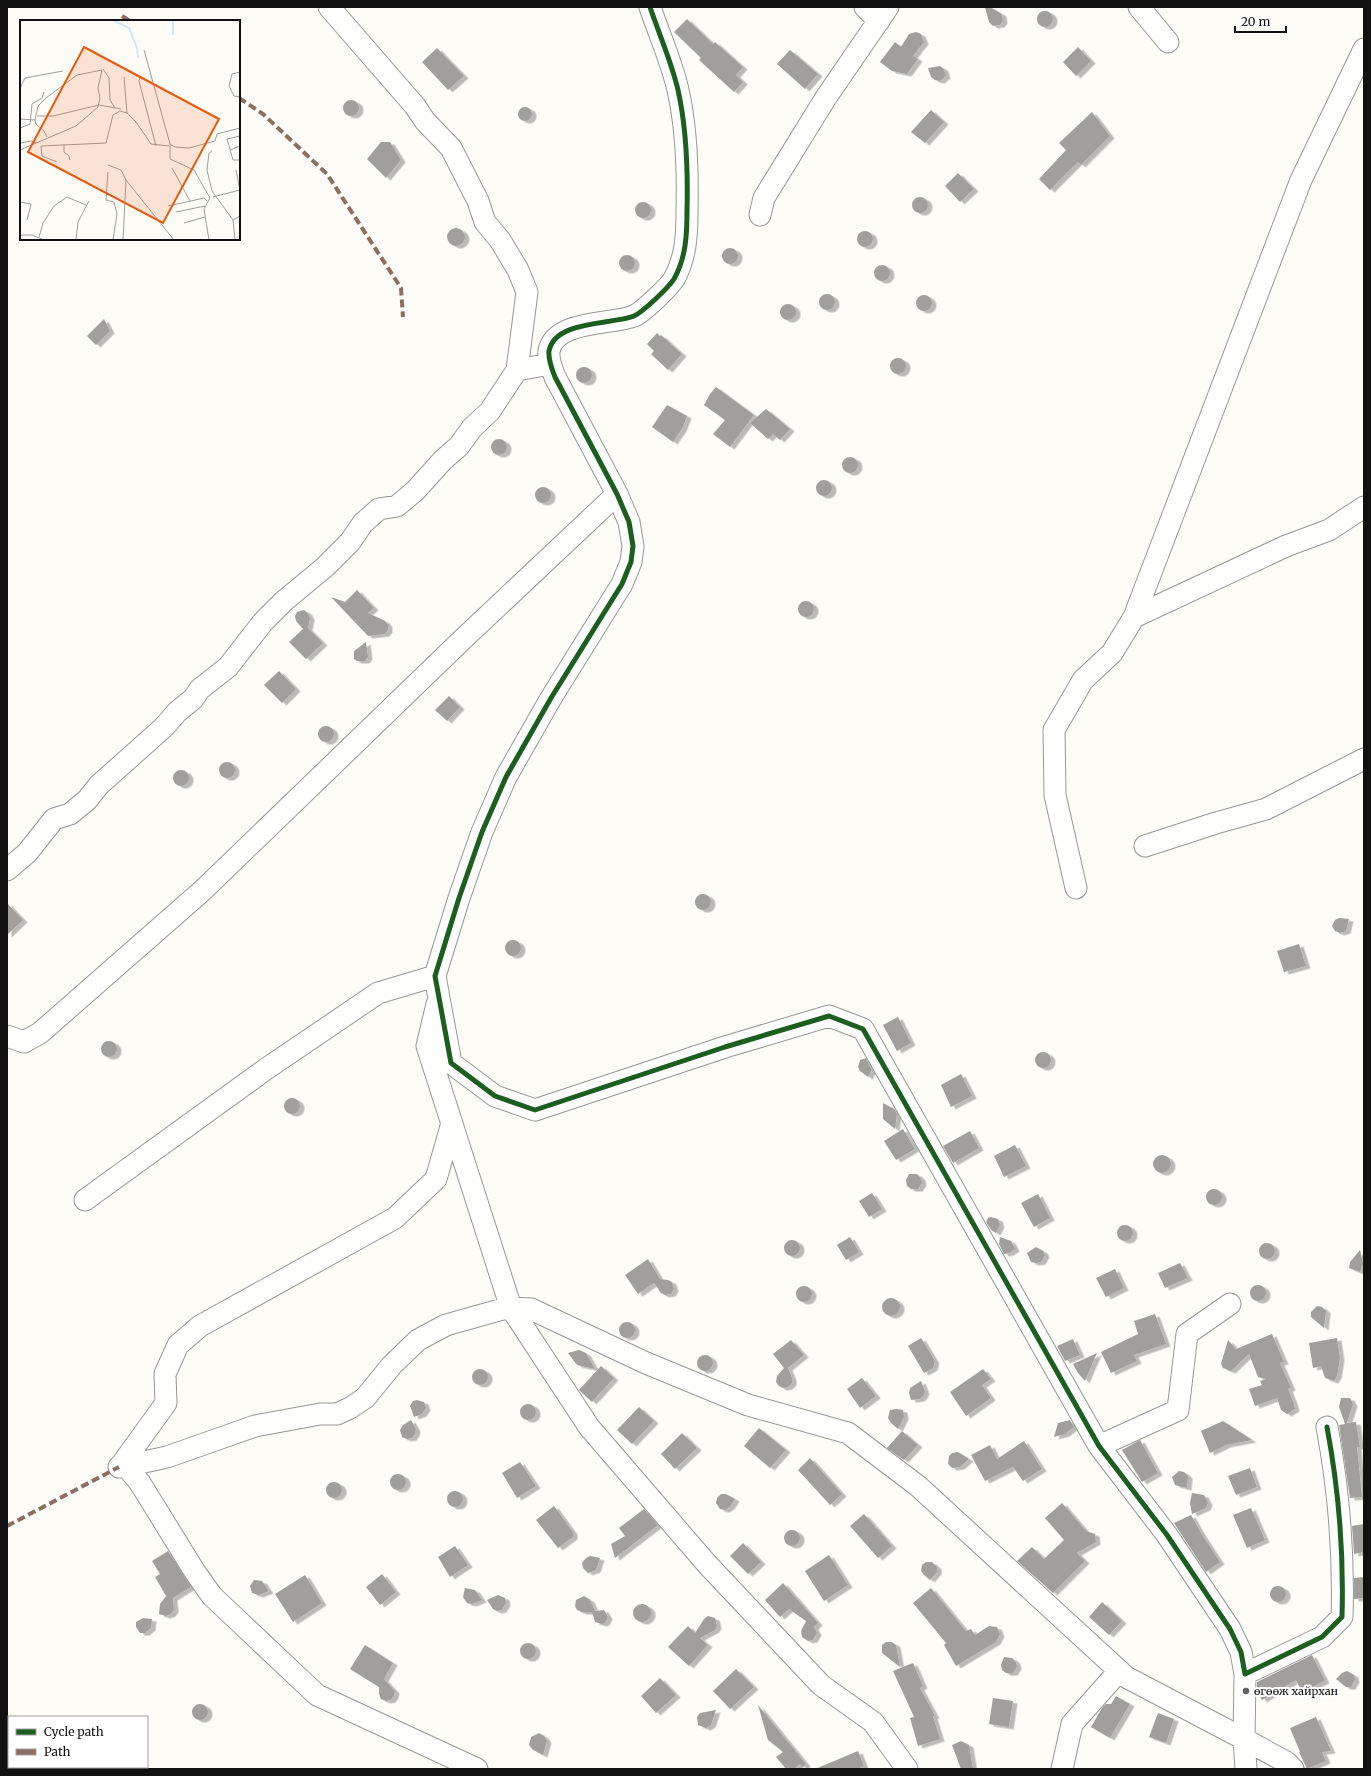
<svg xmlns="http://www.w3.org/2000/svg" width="1371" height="1776" font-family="Merriweather,serif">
  <defs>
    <filter id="shadow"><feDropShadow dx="4.5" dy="2.5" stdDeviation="0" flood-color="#0004"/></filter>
  </defs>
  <rect width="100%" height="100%" fill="#fdfcf7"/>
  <path fill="#a19f9c" filter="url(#shadow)" d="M985,7h5l12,7 1,7 -3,4 -7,1 -4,-4z
    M1037 19a8 8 0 1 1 16 0a8 8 0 1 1-16 0Z
    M687,19l26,25 2,-2 28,25 -7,8 7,7 -9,10 -35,-32 2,-2 -27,-26z
    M916,32l5,2 3,8 -11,14 5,3 -11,15 -15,-3 -12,-9 15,-20 6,5 8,-13z
    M1078,47l13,14 -15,15 -13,-14z
    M437,48l27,28 -16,14 -26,-28z
    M790,50l28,24 -13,15 -28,-25z
    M940,66l4,3 2,7 -6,5 -5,-1 -4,-3 -3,-9z
    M343 108a8 8 0 1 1 16 0a8 8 0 1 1-16 0Z
    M518 114a7 7 0 1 1 14 0a7 7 0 1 1-14 0Z
    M931,110l13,12 -19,21 -14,-11z
    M1092,112l18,24 -29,29 -3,-3 -28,28 -11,-11 27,-29 -7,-7z
    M381,142h9l11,18 -15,18 -19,-19z
    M958,173l16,16 -14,13 -15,-16z
    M912 205a8 8 0 1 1 16 0a8 8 0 1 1-16 0Z
    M635 210a8 8 0 1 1 16 0a8 8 0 1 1-16 0Z
    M447 237a9 9 0 1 1 18 0a9 9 0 1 1-18 0Z
    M857 239a8 8 0 1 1 16 0a8 8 0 1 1-16 0Z
    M722 256a8 8 0 1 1 16 0a8 8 0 1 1-16 0Z
    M619 263a8 8 0 1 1 16 0a8 8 0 1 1-16 0Z
    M874 273a8 8 0 1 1 16 0a8 8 0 1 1-16 0Z
    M819 302a8 8 0 1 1 16 0a8 8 0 1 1-16 0Z
    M916 303a8 8 0 1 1 16 0a8 8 0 1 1-16 0Z
    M780 312a8 8 0 1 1 16 0a8 8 0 1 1-16 0Z
    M104,319l6,12 -14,14 -9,-9z
    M657,333l3,3 1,-1 21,19 -14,16 -17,-16 3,-3 -7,-7z
    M890 366a8 8 0 1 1 16 0a8 8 0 1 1-16 0Z
    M576 375a8 8 0 1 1 16 0a8 8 0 1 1-16 0Z
    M716,387l38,28 -24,32 -17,-13 12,-14 -21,-15 6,-11z
    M667,405l20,11 -5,13 -9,13 -21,-15z
    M766,409l24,20 -10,11 -7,-6 -5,5 -18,-16z
    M491 447a8 8 0 1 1 16 0a8 8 0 1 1-16 0Z
    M842 465a8 8 0 1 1 16 0a8 8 0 1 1-16 0Z
    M816 488a8 8 0 1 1 16 0a8 8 0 1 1-16 0Z
    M535 495a8 8 0 1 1 16 0a8 8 0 1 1-16 0Z
    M357,590l17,18 -6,5 17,8 3,4v5l-3,4 -17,2 -37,-39 14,5z
    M798 609a8 8 0 1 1 16 0a8 8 0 1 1-16 0Z
    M304,610l4,3 2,5 -2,10 15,15 -17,16 -17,-17 14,-13 -7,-8 -1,-5 2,-4z
    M366,642l2,15 -3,4h-8l-3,-2v-8z
    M279,671l17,18 -14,14 -18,-18z
    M449,696l11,11 -13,14 -12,-11z
    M318 734a8 8 0 1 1 16 0a8 8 0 1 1-16 0Z
    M219 770a8 8 0 1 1 16 0a8 8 0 1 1-16 0Z
    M173 778a8 8 0 1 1 16 0a8 8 0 1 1-16 0Z
    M695 902a8 8 0 1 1 16 0a8 8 0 1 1-16 0Z
    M7,903l16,17 -16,15z
    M1339,918l10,1 -3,12 -6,2 -5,-2 -3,-5 3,-6z
    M505 948a8 8 0 1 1 16 0a8 8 0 1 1-16 0Z
    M1299,944l7,22 -22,6 -7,-21z
    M898,1017l13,26 -14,8 -14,-26z
    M101 1049a8 8 0 1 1 16 0a8 8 0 1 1-16 0Z
    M1035 1060a8 8 0 1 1 16 0a8 8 0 1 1-16 0Z
    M866,1058l6,12 -4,7 -8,-6 -2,-4 2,-7z
    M961,1074l11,22 -21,11 -10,-22z
    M284 1106a8 8 0 1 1 16 0a8 8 0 1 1-16 0Z
    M883,1103l11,6 3,5 -2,15 -12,-10z
    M903,1129l12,20 -19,11 -12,-19z
    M970,1131l9,17 -26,15 -10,-17z
    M1015,1145l11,21 -22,11 -10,-21z
    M1153 1164a9 9 0 1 1 18 0a9 9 0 1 1-18 0Z
    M909,1174h8l4,4 1,5 -4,6h-7l-4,-3 -1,-6z
    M1206 1197a8 8 0 1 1 16 0a8 8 0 1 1-16 0Z
    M872,1193l10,16 -13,8 -10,-16z
    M1038,1194l12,24 -16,9 -13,-24z
    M991,1217l7,2 2,6 -4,8 -5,-3 -5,-8 2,-4z
    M1117 1233a8 8 0 1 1 16 0a8 8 0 1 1-16 0Z
    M850,1237l9,15 -13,8 -9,-15z
    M1000,1237l11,4 4,8 -6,4 -5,1 -5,-10z
    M784 1248a8 8 0 1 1 16 0a8 8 0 1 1-16 0Z
    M1259 1251a8 8 0 1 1 16 0a8 8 0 1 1-16 0Z
    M1036,1247l7,4 2,4 -4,7 -5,1 -5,-1 -4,-9z
    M1360,1250l3,14 -3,8 -11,-4 1,-6z
    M648,1259l12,20 8,1 4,2 2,7 -3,5 -6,1 -4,-2 -7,-10 -16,11 -13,-19z
    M1180,1263l8,15 -23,10 -7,-15z
    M1115,1269l9,19 -18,9 -10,-19z
    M1250 1293a8 8 0 1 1 16 0a8 8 0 1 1-16 0Z
    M796 1294a8 8 0 1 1 16 0a8 8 0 1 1-16 0Z
    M882 1307a9 9 0 1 1 18 0a9 9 0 1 1-18 0Z
    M1317,1306l5,1 4,4 -2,17 -13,-11v-5z
    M1155,1314l11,30 -32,11 3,6 -26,12 -10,-21 37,-18 -4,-13z
    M619 1330a8 8 0 1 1 16 0a8 8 0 1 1-16 0Z
    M1272,1334l12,28 -4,1 11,25 -3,1 6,15 1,5 -8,5 -6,-4 -4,-12 -22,8 -6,-17 13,-4 -2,-4 6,-2 -8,-2 -9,-23 -18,17 -8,-3 -2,-4 7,-24 8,9z
    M921,1338l14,23 -2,7 -9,5 -16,-27z
    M1337,1338l3,20 -3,18 -3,5 -9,-3 -4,-12 -8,2 -4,-25z
    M1073,1339l7,16 -15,6 -8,-15z
    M791,1340l13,15 -16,13 4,10v5l-4,4 -5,1 -4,-2 -3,-4 1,-6 7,-8 -11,-14z
    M579,1350l7,3 9,16 -18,-4 -9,-12z
    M1097,1353l-12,28 -7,-8 -5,-9z
    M697 1363a8 8 0 1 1 16 0a8 8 0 1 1-16 0Z
    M601,1366l13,12 -22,24 -13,-12z
    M983,1369l8,10 -9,6 9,13 -25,18 -16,-24z
    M472 1377a8 8 0 1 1 16 0a8 8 0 1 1-16 0Z
    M862,1378l14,18 -16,12 -13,-19z
    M921,1381l4,11 -2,4 -3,3 -9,1 -2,-7 1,-5z
    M1341,1398h9l3,6 -6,19 9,-1 4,25h-3l5,50 -12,1 -11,-73 6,-1 -6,-17z
    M417,1400l7,2 2,6 -4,6 -8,3 -4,-11 3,-5z
    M520 1412a8 8 0 1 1 16 0a8 8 0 1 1-16 0Z
    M639,1407l15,14 -22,23 -15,-14z
    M896,1409l7,1 1,7 -6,12 -7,-6 -3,-5 2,-8z
    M411,1420l5,9 -1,5 -3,4 -5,1 -5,-2 -2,-7 3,-5z
    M1070,1420l4,7 -9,7 -11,3 4,-14z
    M1223,1421l29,19 -26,5 -16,8 -9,-22z
    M759,1428l27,22 -16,18 -26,-22z
    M902,1431l16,14 -14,15 -17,-12z
    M682,1433l15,15 -22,21 -14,-15z
    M1140,1440l18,33 -16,9 -20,-32z
    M1024,1441l18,28 -19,12 -10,-14 -28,14 -14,-26 19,-10 7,14z
    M958,1452l11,7 -9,8 -8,1 -4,-4 1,-8 3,-3z
    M810,1458l32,36 -12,11 -32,-35z
    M520,1462l16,24 -19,12 -15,-25z
    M1250,1468l7,19 -21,8 -8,-19z
    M1179,1471l5,1 4,4 -1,12 -12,-3 -3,-8z
    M390 1482a8 8 0 1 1 16 0a8 8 0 1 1-16 0Z
    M326 1490a8 8 0 1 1 16 0a8 8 0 1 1-16 0Z
    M447 1499a8 8 0 1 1 16 0a8 8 0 1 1-16 0Z
    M1192,1493l12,2 4,8 -2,5 -14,6 -2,-11z
    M721,1494h5l9,5 -5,8 -5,3 -5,-1 -4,-6 1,-5z
    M1062,1503l24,28 9,3 1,8 -19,11 8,8 -32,32 -36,-32 15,-14 12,12 20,-19 -19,-22z
    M554,1506l19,26v5l-15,11 -22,-28z
    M1251,1508l14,32 -18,8 -14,-33z
    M644,1509l14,16 -43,33 -4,-14 14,-8 -6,-8z
    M864,1514l28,32 -14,12 -28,-32z
    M1191,1515l10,18 19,29 -14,10 -32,-49z
    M1364,1524v28l-10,2 -2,-28z
    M784 1538a8 8 0 1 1 16 0a8 8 0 1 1-16 0Z
    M743,1543l18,19 -13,12 -18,-18z
    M455,1546l13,19 -18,12 -12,-20z
    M168,1551l23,36 -18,11 1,12 -3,4 -5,2 -7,-2 1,-10 6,-8 -11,-19 5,-3 -8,-13z
    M829,1555l19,30 -24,16 -19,-30z
    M590,1556l10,2 -4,12 -8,3 -5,-5 -1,-5 4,-5z
    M926,1562h6l5,5v5l-7,8 -6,-5 -3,-4 1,-6z
    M382,1574l14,18 -16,13 -14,-18z
    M305,1575l17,28 -29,19 -18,-28z
    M1364,1577v21l-10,1v-21z
    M254,1580l8,1 7,10 -10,4 -7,-2 -2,-7z
    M783,1583l35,40 -4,4 3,6 -4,7 -5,1 -6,-4 -1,-6 5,-10 -17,-12 -9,8 -15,-17z
    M1270 1594a8 8 0 1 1 16 0a8 8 0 1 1-16 0Z
    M465,1588l10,2 7,10 -10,4 -5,-1 -4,-6z
    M931,1588l35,43 5,-2 4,6 14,-9 8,1 3,7 -4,8 -40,24 -12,-21 2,-2 -33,-40z
    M498,1595l7,3 1,5 -4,7 -5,1 -4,-2 -6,-9z
    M584,1596l6,4 5,11 9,-1 4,7 -3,6 -3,1 -7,-2 -3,-10h-10l-5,-2 -2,-4 1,-6z
    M1102,1602l20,19 -13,14 -20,-18z
    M633 1613a9 9 0 1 1 18 0a9 9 0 1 1-18 0Z
    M708,1616l7,2 2,8 -2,4 -15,8 8,7 -19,21 -21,-19 20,-21 7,7 9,-14z
    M143,1618l9,1 -1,9 -6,5h-5l-4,-6v-5z
    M886,1642h6l4,3 4,22 -18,-14v-8z
    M520 1651a8 8 0 1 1 16 0a8 8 0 1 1-16 0Z
    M365,1645l28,18 -9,16 11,12 -1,5 -3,4 -5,1 -5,-2 -2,-5v-7l-29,-18z
    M1312,1655l13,26 -23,11 -6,-12 -34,20 -5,-9v-9z
    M1004,1657l8,1 4,4 1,5 -4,6h-7l-4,-3 -1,-5z
    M913,1663l10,23 -3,2 15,28h-2l7,23 -22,7 -8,-28 4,-1 -21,-46z
    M736,1669l18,18 -24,22 -17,-18z
    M1347,1671l7,4 1,5 -4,7h-5l-10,-8 6,-6z
    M660,1678l16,17 -20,18 -15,-17z
    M1116,1696l14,8 -20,34 -19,-11 11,-19 4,-4h5z
    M993,1698l20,3 -4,26 -20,-3z
    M192 1712a8 8 0 1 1 16 0a8 8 0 1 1-16 0Z
    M758,1705l48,59 -3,3 -3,-3 -6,5h-8l-10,-12 7,-5 -15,-12z
    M716,1710l-5,15 -5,3 -8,-3 -1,-8 3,-4z
    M1158,1713l16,6 -8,24 -17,-6z
    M1316,1717l15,34 -9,1 4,9 -19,8 -8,-17h1l-10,-24z
    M539,1733l5,3 3,5 -4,14 -10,-5 -4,-5 2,-8z
    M961,1741l8,4 4,24h-12l-9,-24z
    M858,1751l6,15 -7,3h-42z"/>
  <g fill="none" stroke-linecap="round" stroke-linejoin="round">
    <g stroke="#979795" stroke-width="23">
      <path id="minor" d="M329,7l86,99 10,15 26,27 27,53 7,21 15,18 18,30 9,22 -10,78
        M650,7c9,27 22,56 28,83 9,40 10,81 9,121 0,23 -1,47 -13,68 -5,8 -31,33 -40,37 -23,9 -79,4 -85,35 -1,9 3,18 6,26l62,117 12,28 4,24 -2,16 -9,22 -71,114 -45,79 -24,55 -23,66 -24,78 16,87 44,33 40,14 190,-63 104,-31 34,13 236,417 68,89 63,94 11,23 4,22 77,-37 20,-20c2,-65 -3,-126 -15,-190
        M865,7l14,14
        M1139,7l29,35
        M760,215l4,-17 61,-99 63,-92
        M1134,617l167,-437 63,-131
        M1145,846l71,-23 50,-14 98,-50
        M7,870l20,-17 27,-34 16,-5 17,-14 12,-15 65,-58 13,-15 16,-13 7,-10 28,-22 35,-45 21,-21 41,-34 25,-25 13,-19 16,-14 18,-3 18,-15 28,-31 16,-14 13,-18 18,-17 27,-41 33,-6
        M1076,888l-21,-93 -1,-65 29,-50 29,-27 22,-36 152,-71 43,-16 35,-23
        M437,1004l-10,42 84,262 78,119 118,137 114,121 52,37 34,47
        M7,1036l17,6 16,-9 162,-142 261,-252 154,-145
        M85,1200l181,-131 112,-76 57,-17
        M1099,1446l79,-36 9,-76 43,-30
        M122,1464l44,-61 -1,-29 13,-29 22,-19 195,-108 41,-39 16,-56
        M126,1466l41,-9 88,-31 65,-12h17l13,-6 15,-10 27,-33 26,-25 28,-15 57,-16 8,-1 20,1 115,54 102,42 100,28 70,53 208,191 118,62 42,23 7,7
        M119,1467l3,-3 4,2 14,17 55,89 17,24 105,99 160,74
        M1245,1674l-1,65 2,30
        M1062,1769l10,-45 47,-53"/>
    </g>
    <use href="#minor" stroke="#fffffe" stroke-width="21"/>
    <path stroke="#8d6e63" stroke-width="4" stroke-dasharray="8 4" stroke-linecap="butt" d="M122,16l8,5
      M239,98l24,16 64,60 74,114 2,29
      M7,1526l112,-59"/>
    <g stroke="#fff" stroke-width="8">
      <path id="cycleway" d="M650,7c9,27 22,56 28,83 9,40 10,81 9,121 0,23 -1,47 -13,68 -5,8 -31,33 -40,37 -23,9 -79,4 -85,35 -1,9 3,18 6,26l62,117 12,28 4,24 -2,16 -9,22 -71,114 -45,79 -24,55 -23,66 -24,78 16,87 44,33 40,14 190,-63 104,-31 34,13 236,417 68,89 63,94 11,23 4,22 77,-37 20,-20c2,-65 -3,-126 -15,-190"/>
    </g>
    <use href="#cycleway" stroke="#1b5e20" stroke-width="5"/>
  </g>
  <circle fill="#646362" stroke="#fff" stroke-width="1.5" cx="1246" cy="1691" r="4"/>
  <g text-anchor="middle" stroke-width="4" stroke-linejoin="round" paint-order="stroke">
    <g font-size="11" fill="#111" stroke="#fff" text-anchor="start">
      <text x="1254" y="1695">өгөөж хайрхан</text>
    </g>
  </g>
  <g transform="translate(20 20)">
    <rect width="220" height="220" fill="#fdfcf7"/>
    <path fill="none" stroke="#cde8f7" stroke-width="2" d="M93,0l16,8 8,20 1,10M153,15v-15"/>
    <path fill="none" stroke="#9f9e9b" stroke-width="1" d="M124,30l26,94v15l24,11 16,28 -6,11 5,31M83,49l6,9 1,22 5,8M220,52l-8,2 -3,12 5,10 6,1M121,56l-2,5 17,65M104,57l3,36M0,68l5,-10 38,-7M17,96h16l46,-11 22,4M0,99l15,1 3,-14 8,-8 31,-23 25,-5M15,100l1,4 8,7 3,6M0,108l10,-4 2,-20 10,-6 2,-6M0,123l11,-2 5,2M44,124v8l5,4 1,4M150,124l5,3 14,1 26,-7 2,-7 23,-6M220,126l-10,4 3,10h7M210,129l-3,-10 13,-3M0,130l56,-24 22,-19 2,-9 -2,-10 4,-18M192,131l-3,2 -2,17 5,21 21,29M37,142l-15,-6 -1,-10 65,-3 7,-28 7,-4 7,2 9,9 15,22 18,2M88,145l13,5 5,10 -3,60M152,148l18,33M216,150l4,20M88,152l-2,28 8,2 3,12 -4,26M106,160l48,60M193,177l27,-7M0,182l11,2 -4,16M148,186l36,-8 3,3M156,192l29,-6M164,203l21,-6M0,215h12l12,5M19,217l4,-14 11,-17 13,-9 19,8M56,220l2,-18 11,-21M215,220l-2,-20 7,-4"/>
    <path fill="#e8590c" fill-opacity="0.15" stroke="#e8590c" stroke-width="2" d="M64,27l135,72 -56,104 -135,-71z"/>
    <rect width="220" height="220" fill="none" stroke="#111" stroke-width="2"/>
  </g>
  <rect width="1371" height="1776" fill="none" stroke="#111111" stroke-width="16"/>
  <rect x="8" y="1716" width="140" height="52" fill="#ffffff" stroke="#a0a0a0"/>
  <rect x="16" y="1729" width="20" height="6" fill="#1b5e20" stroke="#a0a0a0"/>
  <text x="44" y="1736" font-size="12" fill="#111111">Cycle path</text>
  <rect x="16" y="1749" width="20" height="6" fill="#8d6e63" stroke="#a0a0a0"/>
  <text x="44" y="1756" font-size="12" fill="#111111">Path</text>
  <path d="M1235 26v6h51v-6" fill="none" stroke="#111111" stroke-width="2"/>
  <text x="1241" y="26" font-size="12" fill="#111111" stroke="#ffffff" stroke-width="3" paint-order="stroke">20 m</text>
</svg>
